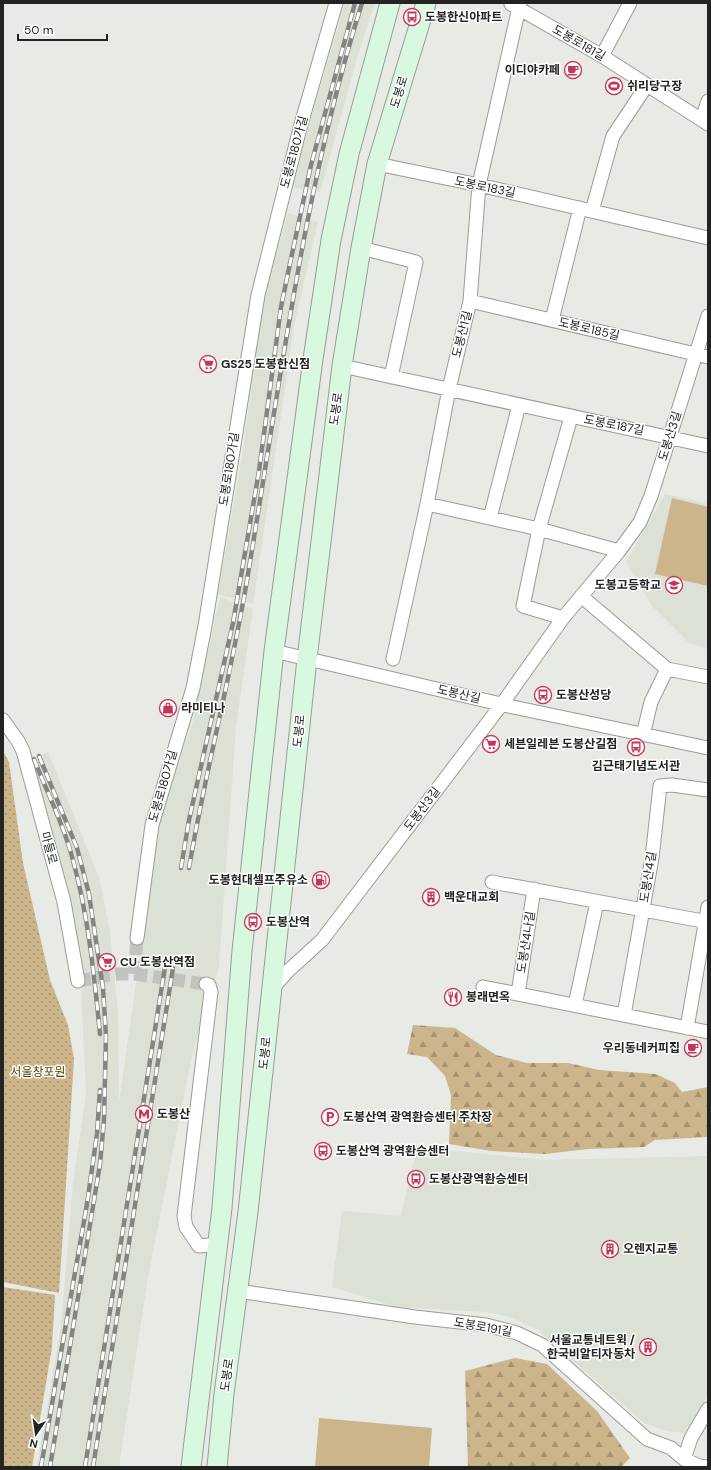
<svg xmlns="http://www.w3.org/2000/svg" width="711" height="1470" font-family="'DM Sans','Noto Sans KR',sans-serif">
  <defs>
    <pattern id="green-dots" width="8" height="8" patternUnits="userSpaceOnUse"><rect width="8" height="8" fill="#ccb48b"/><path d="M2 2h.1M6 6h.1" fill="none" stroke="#a59271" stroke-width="1.8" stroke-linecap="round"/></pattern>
    <pattern id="forest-firs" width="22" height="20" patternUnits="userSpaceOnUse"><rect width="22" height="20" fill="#ccb48b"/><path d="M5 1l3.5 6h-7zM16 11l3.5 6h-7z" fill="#a59271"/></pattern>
  </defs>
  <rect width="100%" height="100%" fill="#e8ebe5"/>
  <path fill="#dbe1d4" d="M345,3h30l-17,52 -38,137 -29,-5z
    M288,213l30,9 -23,99 -42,283 -35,-10 26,-149 17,-138z
    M665,494l43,10v145l-19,-6 -36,-36 -27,-45z
    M220,597l33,12 -17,118 -17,240 -26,84 -45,226 -29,190h-82l24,-140 12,-144 13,-89 -6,-130 -52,-204 20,-8 52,128 10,52 8,80 1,90 24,-168 20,-130 29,-79z
    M417,1147l128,13 163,-4v235l-10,26 -14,16 -17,-2 -23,-8 -106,-93 -28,-13 -24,-5 -89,-5 -65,-20 10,-76 59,5z"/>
  <path fill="url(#green-dots)" d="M3,751l6,11 14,101 27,117 18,45 6,34 -15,234 -56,-11z
    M3,1287l52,8 -3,52 -20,120h-29z"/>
  <path fill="url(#forest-firs)" d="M413,1025l42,3 41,27 31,8h41l31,7 57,4 19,9 7,9 26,-5v50l-53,3 -11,7 -56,2 -43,5 -54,-3 -42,-7 2,-49 -6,-19 -18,-19 -20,-3z
    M515,1358l32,6 50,47 33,47 -9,9h-153l-3,-96z"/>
  <path fill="#ccb48b" d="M672,498l36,9v79l-53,-12z
    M319,1418l113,10 -3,39h-114z"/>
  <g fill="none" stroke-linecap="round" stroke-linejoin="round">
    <path stroke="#c1c3be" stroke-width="13" stroke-dasharray="13 6" stroke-linecap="butt" d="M134,974l3,-36
      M78,981l38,-7h18l72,10"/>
    <g stroke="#999c96" stroke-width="15">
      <path id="minor" d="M511,4l91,52 106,68
        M602,56l28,-53
        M702,119l6,-18
        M377,164l102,21 229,53
        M592,211l21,-75 34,-51
        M361,248l55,14 -25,115
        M470,301l238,56
        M552,320l28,-112
        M342,366l366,80
        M427,504l112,25 80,22
        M490,518l29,-113
        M581,596l86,73 41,8
        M563,618l-40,-12 16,-77 32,-112
        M274,651l239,56 195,41
        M393,659l34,-155 22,-115 21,-88 9,-116 41,-182
        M3,720l15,21 5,10 41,151 14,79
        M643,735l8,-33 16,-33
        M492,882l216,40
        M137,938l15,-113 41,-137 12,-62 53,-331 42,-167 36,-125
        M206,984l3,1 2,7 -27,224 2,11 13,19 19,-2
        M483,987l225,45
        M271,990l17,-19 34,-31 180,-236 61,-86 56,-67 21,-29 11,-26 57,-180
        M518,994l16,-105
        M575,1005l22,-103
        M624,1015l28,-157 8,-72 12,-1 36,5
        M687,1028l21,-121
        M238,1291l177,26 71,8 31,8 25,12 105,94 24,9 13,11 15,7 9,1
        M684,1459l7,-21 17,-29"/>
    </g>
    <g stroke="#999c96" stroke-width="21">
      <path id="secondary" d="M191,1467l31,-259 20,-257 32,-300 39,-292 18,-119 18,-86 41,-151
        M217,1467l7,-73 24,-182 59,-553 35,-293 19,-118 16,-84 49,-161"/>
    </g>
    <use href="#minor" stroke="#fff" stroke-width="13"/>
    <use href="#secondary" stroke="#d8f9df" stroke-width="19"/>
    <g stroke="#838581" stroke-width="4.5">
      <path id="rail" d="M39,756l38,92 12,46 14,94 3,48 -2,84 -4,44 -50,303
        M34,759c12,31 28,62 37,94 17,59 23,120 29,181
        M181,868l8,-48 44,-197 26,-152 22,-164 7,-34 23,-108 44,-162
        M189,868c17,-101 44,-199 60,-300 32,-190 55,-381 113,-565
        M41,1467l46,-263 10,-70 3,-44
        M85,1467l80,-500
        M93,1467l80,-499"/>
    </g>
    <use href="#rail" stroke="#fff" stroke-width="3" stroke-dasharray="9" stroke-linecap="butt"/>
  </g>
  <defs>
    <g id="bus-ring" transform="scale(0.9)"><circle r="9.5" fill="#fff" stroke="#c53555" stroke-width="1.5"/><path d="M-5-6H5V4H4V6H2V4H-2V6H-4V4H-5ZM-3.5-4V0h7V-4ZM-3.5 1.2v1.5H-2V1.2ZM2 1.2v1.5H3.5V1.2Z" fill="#c53555"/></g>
    <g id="cafe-ring" transform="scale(0.9)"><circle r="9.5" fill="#fff" stroke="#c53555" stroke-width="1.5"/><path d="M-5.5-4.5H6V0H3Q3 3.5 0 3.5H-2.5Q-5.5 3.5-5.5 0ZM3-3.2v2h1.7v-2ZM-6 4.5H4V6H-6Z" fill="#c53555"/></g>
    <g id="stadium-ring" transform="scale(0.9)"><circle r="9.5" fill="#fff" stroke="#c53555" stroke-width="1.5"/><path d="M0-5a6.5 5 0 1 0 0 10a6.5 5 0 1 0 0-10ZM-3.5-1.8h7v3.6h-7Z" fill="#c53555"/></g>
    <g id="supermarket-ring" transform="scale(0.9)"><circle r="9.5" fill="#fff" stroke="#c53555" stroke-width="1.5"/><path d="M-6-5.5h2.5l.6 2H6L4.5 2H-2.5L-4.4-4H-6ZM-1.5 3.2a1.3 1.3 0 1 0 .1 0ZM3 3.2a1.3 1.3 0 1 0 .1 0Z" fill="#c53555"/></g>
    <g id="school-ring" transform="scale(0.9)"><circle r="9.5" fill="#fff" stroke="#c53555" stroke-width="1.5"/><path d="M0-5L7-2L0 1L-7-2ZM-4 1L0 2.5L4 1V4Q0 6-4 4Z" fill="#c53555"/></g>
    <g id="shop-ring" transform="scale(0.9)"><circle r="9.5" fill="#fff" stroke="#c53555" stroke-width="1.5"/><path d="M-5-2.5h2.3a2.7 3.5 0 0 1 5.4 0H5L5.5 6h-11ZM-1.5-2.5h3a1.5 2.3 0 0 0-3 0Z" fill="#c53555"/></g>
    <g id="fuel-ring" transform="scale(0.9)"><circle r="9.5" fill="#fff" stroke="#c53555" stroke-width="1.5"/><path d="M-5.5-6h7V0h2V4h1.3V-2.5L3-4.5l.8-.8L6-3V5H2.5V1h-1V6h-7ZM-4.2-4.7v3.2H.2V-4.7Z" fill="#c53555"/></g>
    <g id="building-ring" transform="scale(0.9)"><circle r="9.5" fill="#fff" stroke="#c53555" stroke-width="1.5"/><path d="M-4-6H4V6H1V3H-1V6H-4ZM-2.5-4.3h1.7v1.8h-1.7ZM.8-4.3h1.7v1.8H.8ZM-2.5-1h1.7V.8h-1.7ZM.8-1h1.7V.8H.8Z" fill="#c53555"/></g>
    <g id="restaurant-ring" transform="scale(0.9)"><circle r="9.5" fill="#fff" stroke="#c53555" stroke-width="1.5"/><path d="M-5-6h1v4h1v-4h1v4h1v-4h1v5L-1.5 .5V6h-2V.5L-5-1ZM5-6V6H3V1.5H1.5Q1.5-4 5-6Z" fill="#c53555"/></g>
    <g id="metro-ring" transform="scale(0.9)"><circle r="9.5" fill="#fff" stroke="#c53555" stroke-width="1.5"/><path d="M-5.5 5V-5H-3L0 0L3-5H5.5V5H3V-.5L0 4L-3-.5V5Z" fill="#c53555"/></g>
    <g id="parking-ring" transform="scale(0.9)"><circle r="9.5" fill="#fff" stroke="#c53555" stroke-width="1.5"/><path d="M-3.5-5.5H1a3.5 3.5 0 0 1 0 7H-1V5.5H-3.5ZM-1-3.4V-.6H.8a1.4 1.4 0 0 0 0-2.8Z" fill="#c53555"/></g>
  </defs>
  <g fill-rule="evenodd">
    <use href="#bus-ring" x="412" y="17"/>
    <use href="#cafe-ring" x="573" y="70"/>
    <use href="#stadium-ring" x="614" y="86"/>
    <use href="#supermarket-ring" x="208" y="364"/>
    <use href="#school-ring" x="674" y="585"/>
    <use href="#bus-ring" x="543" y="695"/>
    <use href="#shop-ring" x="168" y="708"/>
    <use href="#supermarket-ring" x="491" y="744"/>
    <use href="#bus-ring" x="636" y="747"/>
    <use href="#fuel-ring" x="321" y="880"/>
    <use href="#building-ring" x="431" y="897"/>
    <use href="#bus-ring" x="253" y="922"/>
    <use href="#supermarket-ring" x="107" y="962"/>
    <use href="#restaurant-ring" x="453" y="997"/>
    <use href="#cafe-ring" x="693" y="1048"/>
    <use href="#metro-ring" x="144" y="1114"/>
    <use href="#parking-ring" x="330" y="1117"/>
    <use href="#bus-ring" x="323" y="1151"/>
    <use href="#bus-ring" x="416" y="1179"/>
    <use href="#building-ring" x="610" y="1249"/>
    <use href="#building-ring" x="648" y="1347"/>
  </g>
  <g text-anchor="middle" stroke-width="3" stroke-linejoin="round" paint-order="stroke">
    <g font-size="12" font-weight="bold" fill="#232422" stroke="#fff" text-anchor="start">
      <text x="425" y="21">도봉한신아파트</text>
      <text x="560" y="74" text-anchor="end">이디야카페</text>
      <text x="627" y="90">쉬리당구장</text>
      <text x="221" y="368">GS25 도봉한신점</text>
      <text x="661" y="589" text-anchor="end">도봉고등학교</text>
      <text x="556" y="699">도봉산성당</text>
      <text x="181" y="712">라미티나</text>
      <text x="504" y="748">세븐일레븐 도봉산길점</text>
      <text x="636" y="770" text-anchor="middle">김근태기념도서관</text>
      <text x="308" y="884" text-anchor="end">도봉현대셀프주유소</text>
      <text x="444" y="901">백운대교회</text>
      <text x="266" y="926">도봉산역</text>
      <text x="120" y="966">CU 도봉산역점</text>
      <text x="466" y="1001">봉래면옥</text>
      <text x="680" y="1052" text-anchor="end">우리동네커피집</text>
      <text x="157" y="1118">도봉산</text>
      <text x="343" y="1121">도봉산역 광역환승센터 주차장</text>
      <text x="336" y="1155">도봉산역 광역환승센터</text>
      <text x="429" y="1183">도봉산광역환승센터</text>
      <text x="623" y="1253">오렌지교통</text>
      <text x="635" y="1344" text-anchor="end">서울교통네트윅 /<tspan x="635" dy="14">한국비알티자동차</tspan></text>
    </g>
    <g font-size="12" fill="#232422" stroke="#fff">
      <text transform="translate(579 43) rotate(30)" y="4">도봉로181길</text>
      <text transform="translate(399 92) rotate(-73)" y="4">도봉로</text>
      <text transform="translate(294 152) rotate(-75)" y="4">도봉로180가길</text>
      <text transform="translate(485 187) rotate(12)" y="4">도봉로183길</text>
      <text transform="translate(589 329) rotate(13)" y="4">도봉로185길</text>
      <text transform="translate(462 334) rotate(-76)" y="4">도봉산1길</text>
      <text transform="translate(336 409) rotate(-82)" y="4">도봉로</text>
      <text transform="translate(614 425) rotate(11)" y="4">도봉로187길</text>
      <text transform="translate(670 436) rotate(-73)" y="4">도봉산3길</text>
      <text transform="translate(229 469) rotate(-81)" y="4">도봉로180가길</text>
      <text transform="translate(459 694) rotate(13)" y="4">도봉산길</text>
      <text transform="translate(299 731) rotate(-84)" y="4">도봉로</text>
      <text transform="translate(163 786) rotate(-74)" y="4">도봉로180가길</text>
      <text transform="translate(422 809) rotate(-53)" y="4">도봉산3길</text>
      <text transform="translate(49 848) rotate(75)" y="4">마들로</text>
      <text transform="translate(648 877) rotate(-81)" y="4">도봉산4길</text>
      <text transform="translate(526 942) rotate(-81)" y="4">도봉산4나길</text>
      <text transform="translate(265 1053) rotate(-84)" y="4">도봉로</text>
      <text transform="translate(483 1327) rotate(10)" y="4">도봉로191길</text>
      <text transform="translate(227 1375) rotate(-82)" y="4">도봉로</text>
    </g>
    <g font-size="12" fill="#593e01" stroke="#fff">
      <text x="38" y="1076">서울창포원</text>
    </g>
  </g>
  <rect width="711" height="1470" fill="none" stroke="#232422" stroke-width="8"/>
  <g transform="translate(36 1434) rotate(193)" stroke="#ffffff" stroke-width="3" paint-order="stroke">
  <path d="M0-3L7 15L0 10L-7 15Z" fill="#232422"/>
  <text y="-6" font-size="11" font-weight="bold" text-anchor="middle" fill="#232422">N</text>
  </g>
  <path d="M18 34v6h89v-6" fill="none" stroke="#232422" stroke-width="2"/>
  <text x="24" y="34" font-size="12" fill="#232422" stroke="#ffffff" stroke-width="3" paint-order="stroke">50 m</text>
</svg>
